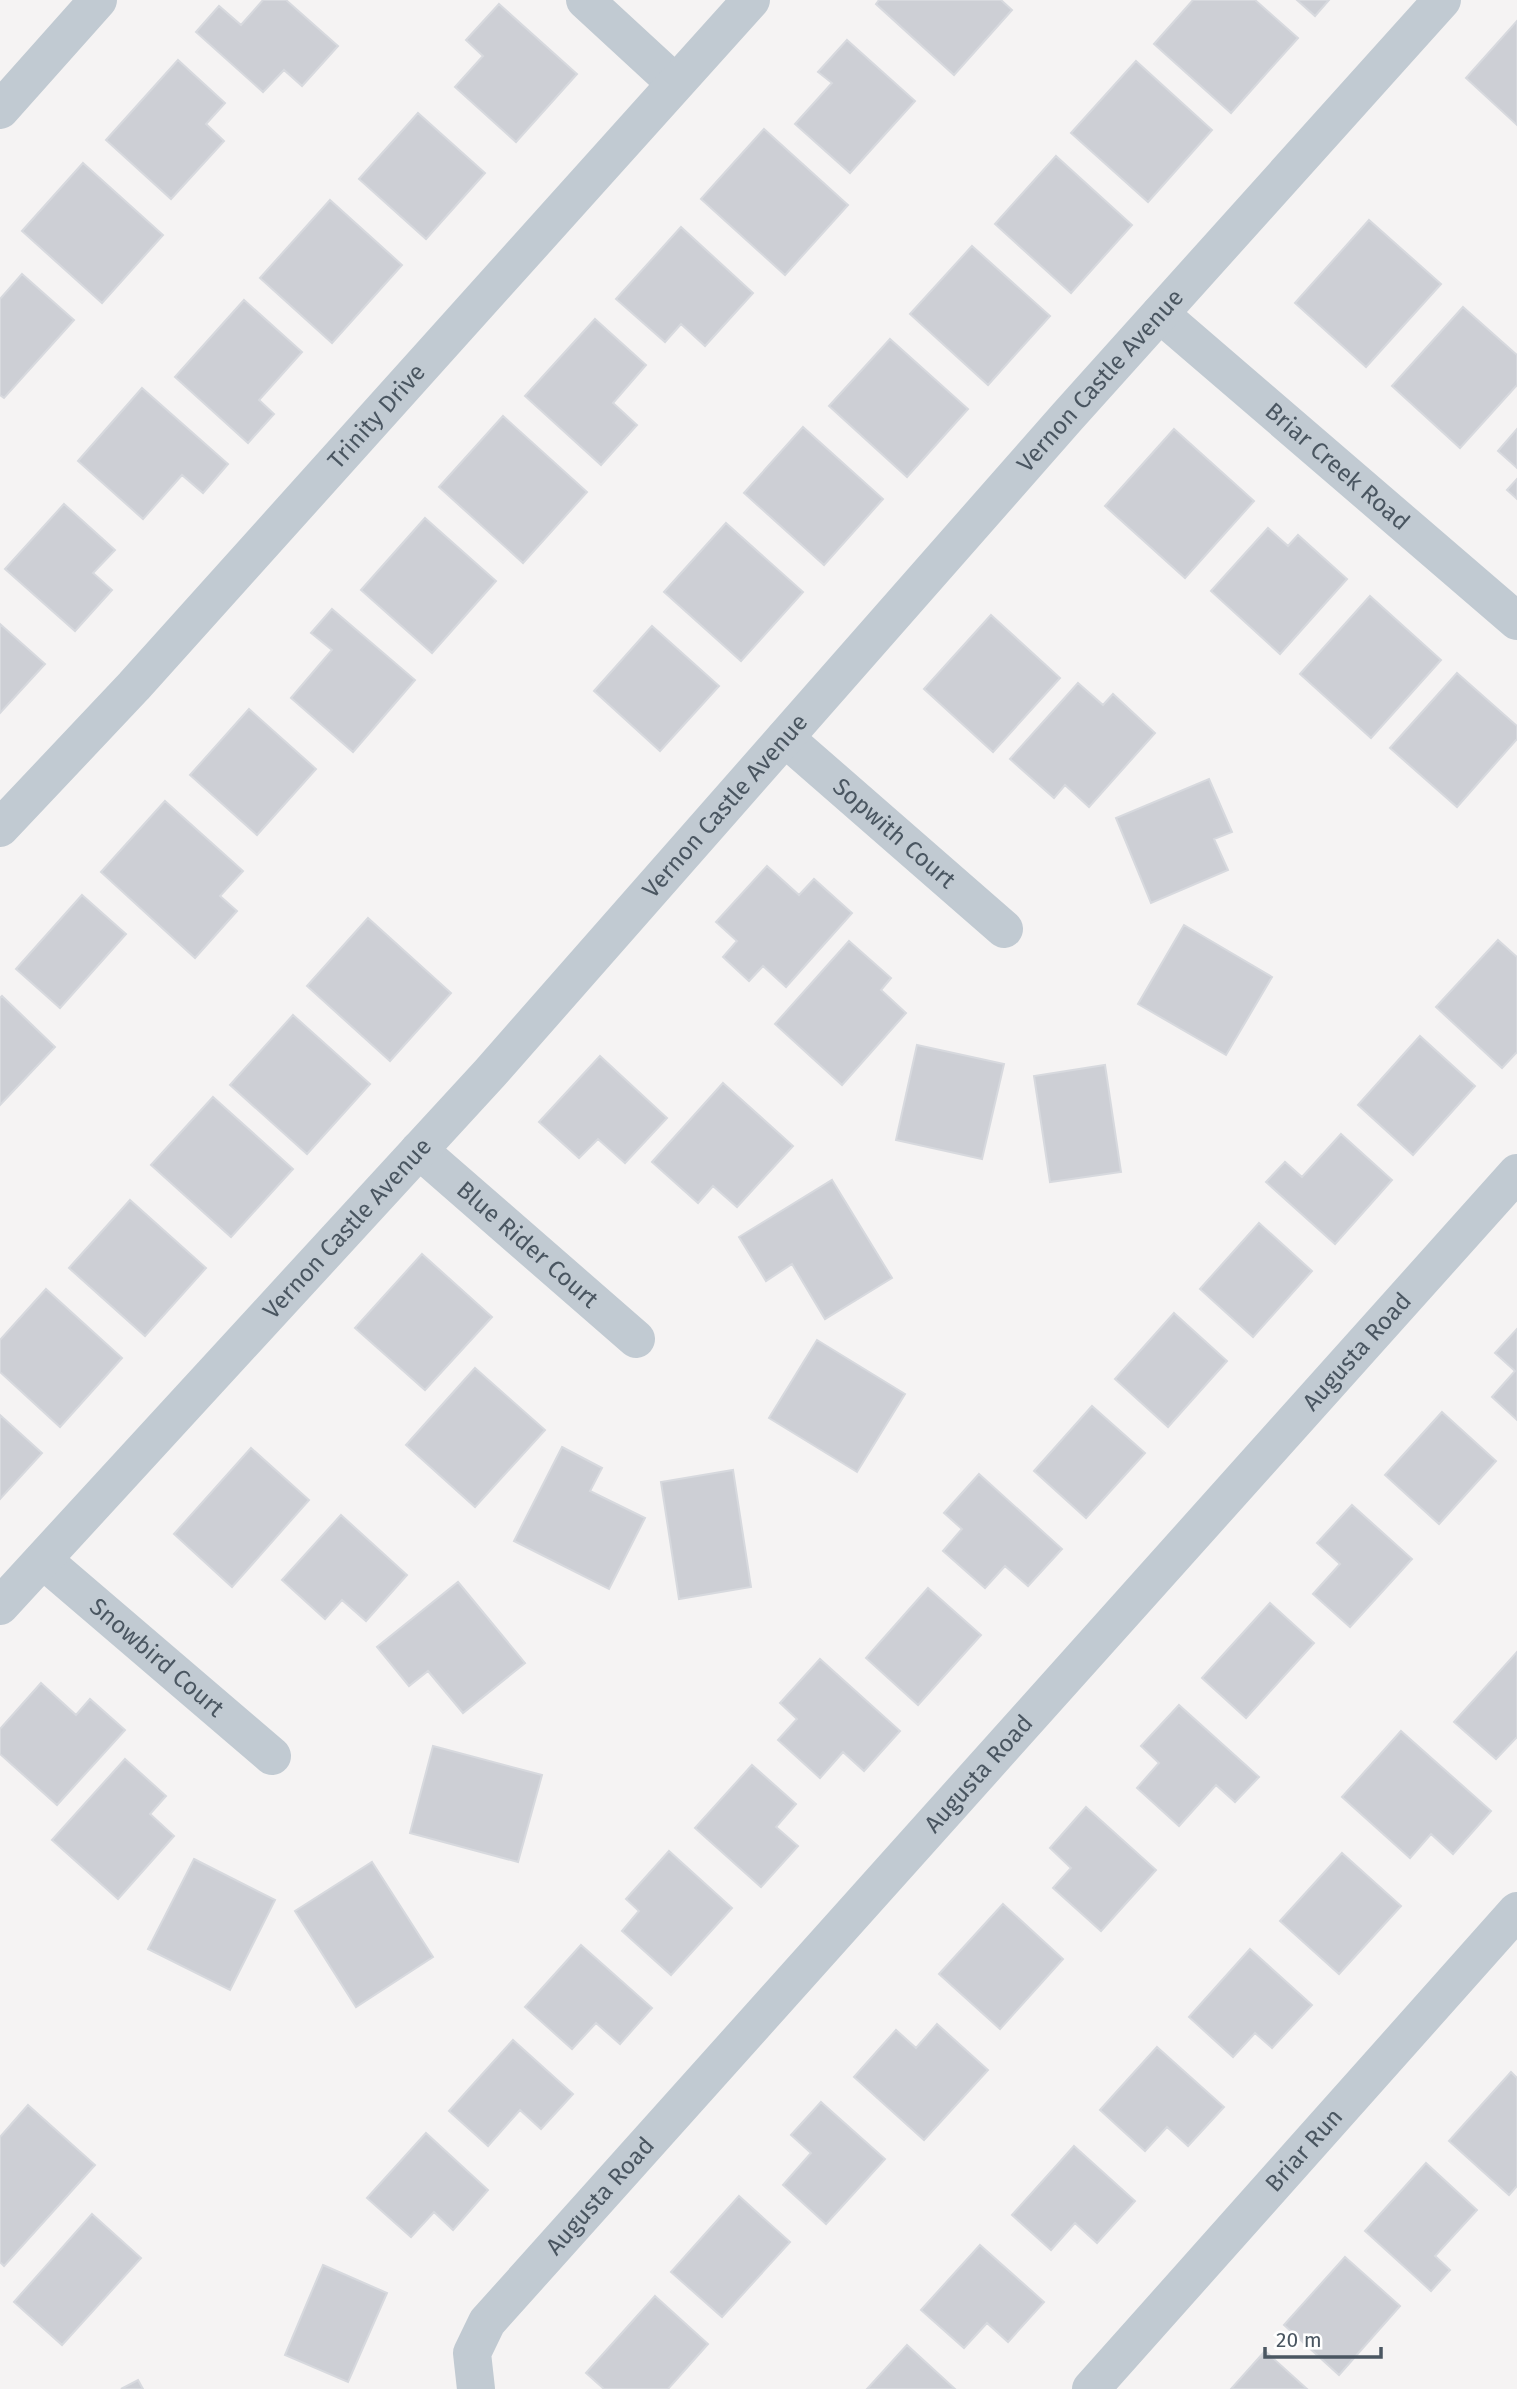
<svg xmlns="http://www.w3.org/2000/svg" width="1517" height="2389" font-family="'Fira Sans',sans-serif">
  <rect width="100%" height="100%" fill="#f5f3f3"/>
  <path fill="#cdcfd5" stroke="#d7d9de" stroke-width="2" d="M263,0h23l52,46 -36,40 -18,-16 -21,22 -67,-60 23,-26 22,19z
    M879,0h122l11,10 -58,65 -78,-71z
    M1193,0h62l43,38 -67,75 -77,-69z
    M1297,0h32l-14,16z
    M499,4l78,70 -61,68 -61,-55 28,-31 -17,-16z
    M1517,21v104l-51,-47z
    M847,40l68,61 -65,72 -55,-49 37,-41 -14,-11z
    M178,60l47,43 -19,21 18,17 -53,58 -65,-59z
    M1136,61l76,69 -64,72 -77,-69z
    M418,113l67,60 -59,66 -67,-60z
    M764,129l84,76 -63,70 -84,-76z
    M1056,156l76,69 -61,68 -76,-69z
    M83,163l80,72 -61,68 -80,-72z
    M330,200l72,65 -70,78 -72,-65z
    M1369,220l72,64 -75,83 -71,-64z
    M681,227l72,66 -48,53 -24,-22 -16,18 -49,-43z
    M972,246l78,70 -62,69 -78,-71z
    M22,274l52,46 -70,78 -4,-3v-96z
    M244,300l58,52 -43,48 15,14 -26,29 -73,-66z
    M1463,307l54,48v30l-57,63 -68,-62z
    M595,319l51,46 -33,38 24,22 -36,40 -76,-69z
    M890,339l78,70 -61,68 -78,-71z
    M142,388l86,76 -25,29 -21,-18 -39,44 -65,-58z
    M503,416l84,76 -64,71 -84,-76z
    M803,427l80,72 -59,66 -80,-72z
    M1174,429l80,72 -69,77 -80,-72z
    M1517,429v39l-19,-17z
    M1517,479v20l-10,-9z
    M64,504l51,46 -22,23 19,17 -37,41 -70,-62z
    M425,518l71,63 -64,72 -71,-63z
    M726,523l77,69 -62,69 -77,-69z
    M1268,528l20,18 10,-11 49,44 -67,75 -69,-63z
    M1370,596l71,64 -70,78 -71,-64z
    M332,609l83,71 -62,72 -62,-54 41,-48 -21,-17z
    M991,615l69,63 -67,74 -69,-63z
    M0,624l45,40 -45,49z
    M652,626l67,60 -59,65 -66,-60z
    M1457,673l60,53v13l-60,68 -67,-59z
    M1078,683l25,22 10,-11 42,39 -66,74 -24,-22 -11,13 -44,-39z
    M249,709l67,60 -59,66 -67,-60z
    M1209,779l23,53 -18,7 14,31 -77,33 -35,-85z
    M165,801l78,70 -23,25 17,15 -42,47 -94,-86z
    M767,866l32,29 15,-16 38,34 -66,74 -23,-21 -14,15 -26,-24 14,-16 -21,-19z
    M82,895l44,39 -66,74 -44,-39z
    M368,918l83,75 -61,68 -83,-75z
    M1184,925l88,52 -46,78 -88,-51z
    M1498,940l19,17v95l-15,16 -66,-61z
    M849,941l42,37 -10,12 25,23 -64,72 -67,-61z
    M2,996l53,51 -55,58v-107z
    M293,1015l77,69 -63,70 -77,-69z
    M1420,1036l55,50 -62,69 -55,-50z
    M917,1045l87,19 -22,95 -86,-19z
    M600,1056l67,62 -42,45 -27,-24 -19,19 -40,-36z
    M1105,1065l16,107 -71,10 -16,-106z
    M723,1083l70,63 -56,61 -24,-21 -15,17 -46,-41z
    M213,1097l80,72 -62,68 -80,-72z
    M1341,1134l51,46 -57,64 -69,-62 19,-20 17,15z
    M832,1180l60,98 -67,41 -33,-55 -26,17 -27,-44z
    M130,1200l76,68 -61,68 -76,-68z
    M1259,1223l53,48 -59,66 -53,-48z
    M422,1254l70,63 -67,73 -70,-62z
    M46,1289l76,69 -62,69 -60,-55v-32z
    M1174,1313l53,48 -59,66 -53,-48z
    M1517,1329v91l-25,-23 23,-26 -20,-18z
    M817,1340l88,54 -48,78 -88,-54z
    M475,1368l70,62 -70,77 -69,-62z
    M1092,1406l53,47 -59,65 -52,-47z
    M1442,1412l54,49 -57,63 -54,-49z
    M0,1415l42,38 -42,46z
    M562,1447l40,21 -12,23 55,27 -36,71 -95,-48z
    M251,1448l58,52 -77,87 -58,-53z
    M733,1470l18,117 -72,12 -18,-117z
    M979,1474l83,75 -34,37 -23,-20 -20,22 -42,-37 19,-22 -18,-16z
    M1352,1505l60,54 -62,68 -37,-33 27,-30 -23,-21z
    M341,1515l66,60 -41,46 -24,-21 -17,19 -43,-39z
    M458,1582l67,81 -62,50 -35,-42 -19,15 -32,-39z
    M928,1588l53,47 -63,70 -52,-47z
    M1270,1603l44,40 -68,75 -44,-40z
    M1517,1652v85l-21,22 -42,-37z
    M820,1659l80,72 -36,40 -21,-19 -23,26 -42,-38 19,-21 -17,-16z
    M41,1683l35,32 14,-16 35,31 -68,75 -57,-51v-25z
    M1179,1705l80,72 -24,25 -19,-17 -37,41 -42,-38 22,-25 -18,-17z
    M1401,1731l90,80 -38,43 -22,-20 -21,24 -68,-61z
    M433,1746l109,29 -24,87 -108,-29z
    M125,1759l41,37 -16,18 24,22 -56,63 -66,-59z
    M752,1765l44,39 -20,23 22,19 -37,41 -66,-59z
    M1086,1807l70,63 -55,61 -48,-43 18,-20 -21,-20z
    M669,1851l63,57 -61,67 -49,-44 17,-20 -13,-12z
    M1342,1853l59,53 -62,68 -59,-53z
    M194,1859l81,41 -45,90 -82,-41z
    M372,1862l61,95 -77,50 -61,-96z
    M1003,1904l60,55 -63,70 -61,-55z
    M581,1945l71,63 -32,36 -24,-21 -24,26 -47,-42z
    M1250,1949l62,56 -40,43 -17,-15 -22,24 -44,-40z
    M937,2024l51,46 -64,70 -70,-63 42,-47 20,18z
    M513,2040l60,54 -32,35 -21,-19 -32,36 -39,-35z
    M1157,2047l67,60 -36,39 -21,-19 -22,24 -45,-41z
    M1511,2072l6,6v108l-8,9 -60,-54z
    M821,2102l64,57 -59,65 -43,-39 28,-32 -20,-18z
    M28,2105l67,60 -91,101 -4,-4v-125z
    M426,2133l62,57 -35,40 -19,-18 -23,25 -44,-39z
    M1074,2146l61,55 -38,42 -22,-20 -24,27 -39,-35z
    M1426,2163l51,47 -42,46 15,14 -19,21 -66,-60z
    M739,2196l51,46 -68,75 -51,-45z
    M92,2214l49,44 -79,87 -48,-43z
    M980,2245l64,57 -36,40 -21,-19 -23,25 -43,-38z
    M1345,2257l55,49 -61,69 -55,-50z
    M323,2265l64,28 -39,89 -63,-27z
    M655,2296l53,48 -40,45h-64l-18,-16z
    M907,2345l48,44h-88z
    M1265,2351l42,38h-76z
    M138,2380l5,9h-22z"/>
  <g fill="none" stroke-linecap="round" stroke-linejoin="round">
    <g stroke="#c1cad2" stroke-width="38">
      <path d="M585,0l90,83"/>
      <path d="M0,110l98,-110"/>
      <path id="s1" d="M1160,314l357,307"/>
      <path id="s2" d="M785,738l219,191"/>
      <path id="s3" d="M0,828l134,-142 617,-686"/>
      <path id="s4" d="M419,1150l217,189"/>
      <path id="s5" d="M43,1560l229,196"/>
      <path id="s6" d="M0,1606l490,-533 577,-656 375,-417"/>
      <path id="s7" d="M476,2389l-4,-36 15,-31 1030,-1149"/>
      <path id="s8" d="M1091,2389l426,-478"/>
    </g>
  </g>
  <g text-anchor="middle" stroke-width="5" stroke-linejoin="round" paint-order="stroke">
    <g font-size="24" fill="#4a5661" stroke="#fff">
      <text dy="8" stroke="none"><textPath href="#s6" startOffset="1647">Vernon Castle Avenue</textPath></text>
      <text dy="8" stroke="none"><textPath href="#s3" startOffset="558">Trinity Drive</textPath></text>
      <text dy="8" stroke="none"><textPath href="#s1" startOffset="234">Briar Creek Road</textPath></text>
      <text dy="8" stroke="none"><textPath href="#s6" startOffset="1080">Vernon Castle Avenue</textPath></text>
      <text dy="8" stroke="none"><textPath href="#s2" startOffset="145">Sopwith Court</textPath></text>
      <text dy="8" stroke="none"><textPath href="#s6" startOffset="513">Vernon Castle Avenue</textPath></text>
      <text dy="8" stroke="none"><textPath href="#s4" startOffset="144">Blue Rider Court</textPath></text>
      <text dy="8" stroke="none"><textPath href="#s7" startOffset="1374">Augusta Road</textPath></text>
      <text dy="8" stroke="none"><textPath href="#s5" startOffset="150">Snowbird Court</textPath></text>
      <text dy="8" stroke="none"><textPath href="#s7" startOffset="807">Augusta Road</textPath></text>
      <text dy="8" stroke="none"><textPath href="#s8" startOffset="320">Briar Run</textPath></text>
      <text dy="8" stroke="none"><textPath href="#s7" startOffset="240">Augusta Road</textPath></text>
    </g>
  </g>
  <path d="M1265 2347v10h116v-10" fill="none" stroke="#4a5661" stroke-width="3.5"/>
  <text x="1276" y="2347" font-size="21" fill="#4a5661" stroke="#ffffff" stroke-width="5" paint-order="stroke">20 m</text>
</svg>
